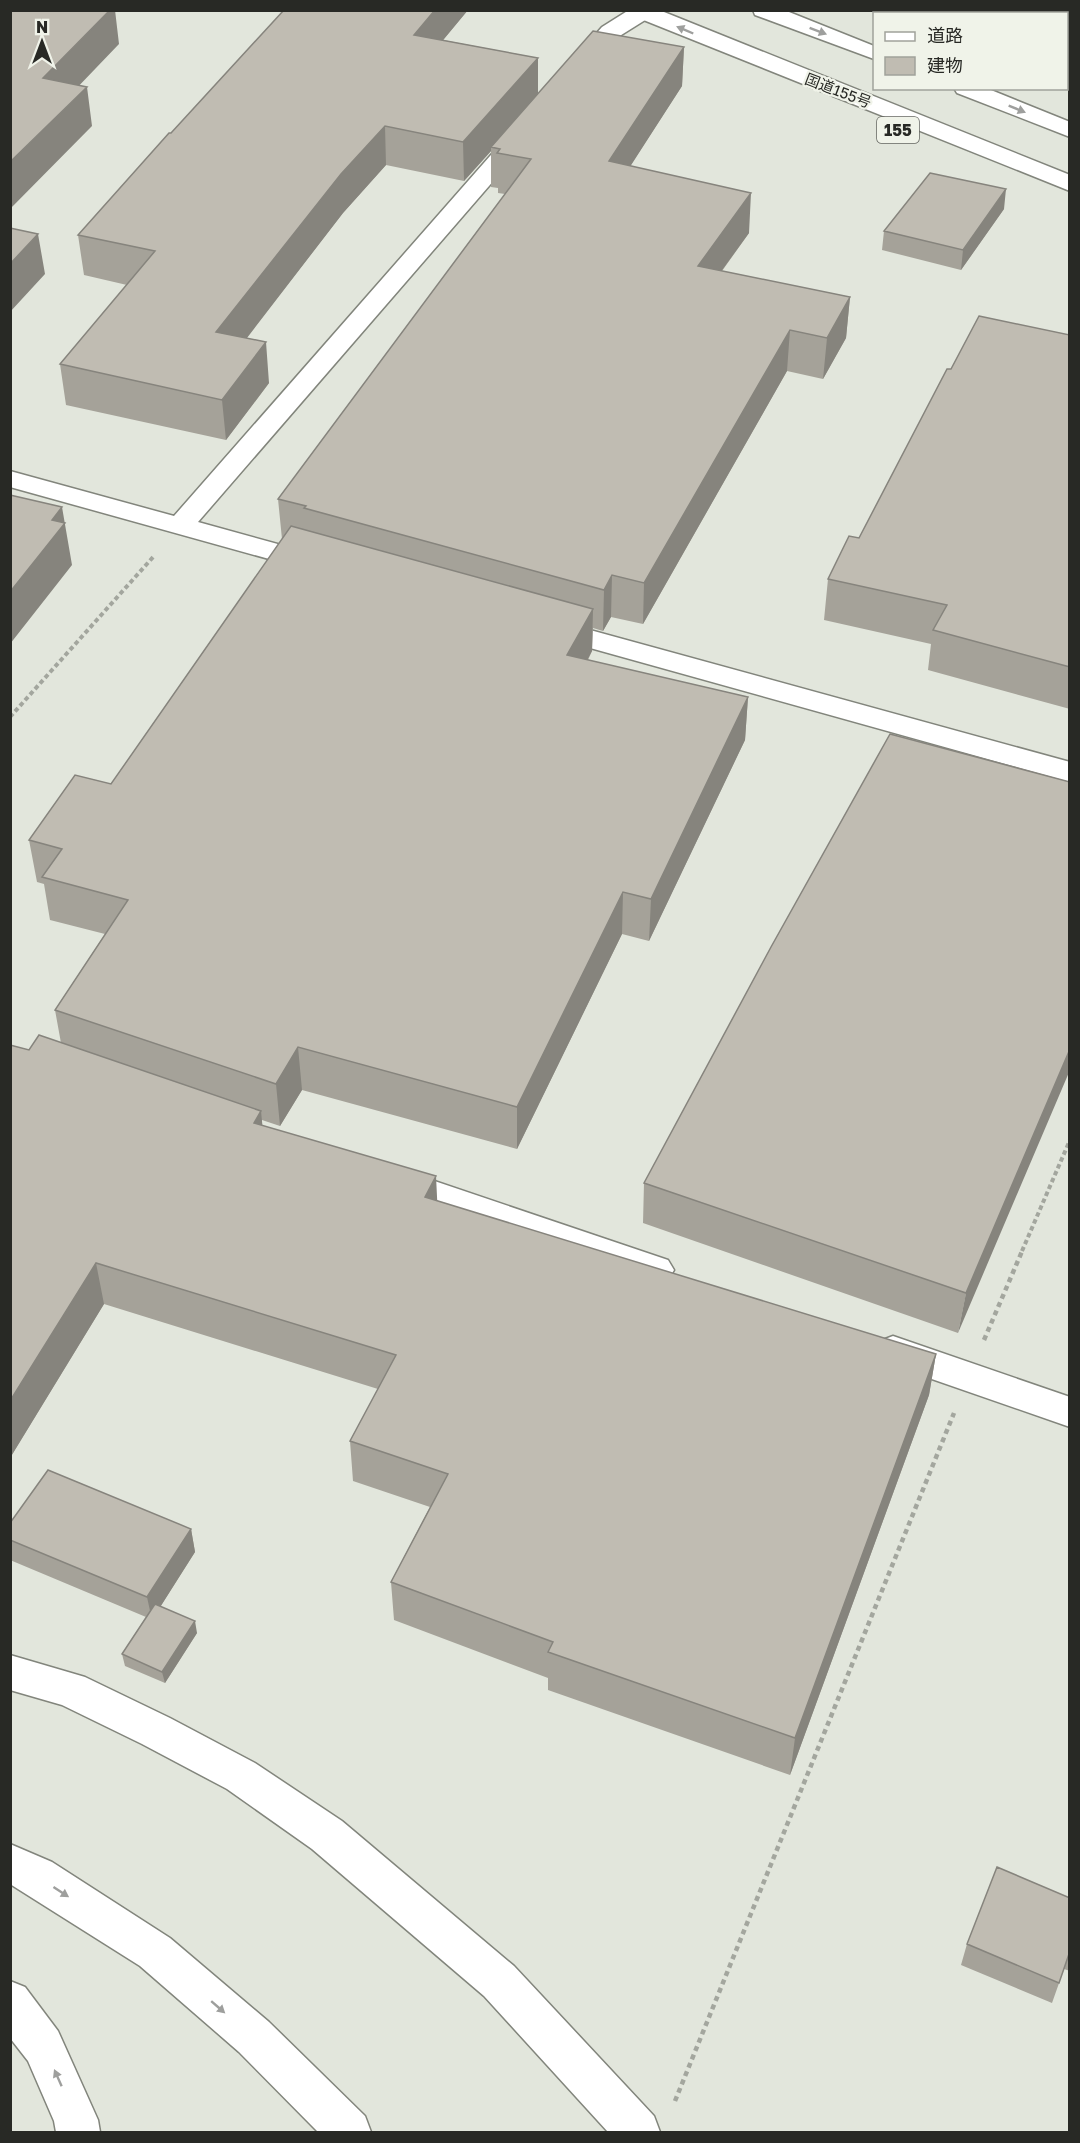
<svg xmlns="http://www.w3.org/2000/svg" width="1080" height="2143" font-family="'Golos Text','Noto Sans JP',sans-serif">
  <rect width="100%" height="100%" fill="#e2e6dc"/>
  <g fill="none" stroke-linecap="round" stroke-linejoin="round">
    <g stroke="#82857c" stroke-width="3">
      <path id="minor" d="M629,10l24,2 -3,5 -32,20 -31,35 -8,2 -8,-2 -3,-5 3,-5 31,-35z
        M520,129l8,2 3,5 -3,5 -330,381 127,35 4,6 -4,6 -10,3 -10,-3 -295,-82v-16l164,45 338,-385z
        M550,619l520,143v20l-530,-148 -4,-6 4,-6z
        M396,1168l272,92 6,10 -6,10 -12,4 -272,-94 -5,-9 5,-9z
        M893,1336l177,61v30l-190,-66 -5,-10 5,-10z"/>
    </g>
    <g stroke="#82857c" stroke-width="3">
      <path id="tertiary" d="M10,1655l75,22 85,41 85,45 87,58 172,145 140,150 6,16h-52l-124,-136 -172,-147 -85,-60 -85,-45 -80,-39 -52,-15z"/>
    </g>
    <g stroke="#82857c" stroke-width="3">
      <path id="trunk" d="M629,10h30l411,165v16l-439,-176z
        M753,10h31l90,36v13l-119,-44z
        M954,88h32l84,34v15l-113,-44z"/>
    </g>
    <g stroke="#82857c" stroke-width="3">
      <path id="motorway" d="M10,1844l42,18 118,76 99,84 96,94 6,16h-53l-79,-80 -99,-86 -130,-82z
        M10,1981l15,6 33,44 40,89 2,12h-44l-2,-11 -26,-60 -18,-23z"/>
    </g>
    <path stroke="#a3a69e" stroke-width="4" stroke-dasharray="4.5 3" stroke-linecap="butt" d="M10,717l144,-161
      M1022,1251l48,-111"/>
    <path stroke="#a3a69e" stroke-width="4.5" stroke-dasharray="5 4" stroke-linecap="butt" d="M984,1340l39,-91
      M675,2101l279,-688"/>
    <use href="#minor" fill="#fff" fill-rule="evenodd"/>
    <use href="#tertiary" fill="#fff" fill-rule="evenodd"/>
    <use href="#trunk" fill="#fff" fill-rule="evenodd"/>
    <use href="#motorway" fill="#fff" fill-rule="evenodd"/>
  </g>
  <path fill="#a5a299" d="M468,10l-25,30 95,18v36l146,-47 -2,39 -52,80 119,67 -27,38 128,26 -4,41 -23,41 -36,-8 -144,253 -32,-7 -8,14 -10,-3 -1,23 -4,9 160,37 -3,43 -96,201 -27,-7 -105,215 -215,-59 -22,36 -18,-6v5l175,76 499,153 -7,41 -139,380 -242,-85v-12l-154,-58 -3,-38 39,-75 -77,-26 -3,-40 28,-52 -274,-85 -94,154v-413l19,5 32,-7 -6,-33 50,-76 -55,-14 -6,-36 -7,-2 -8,-42 82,-56 171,-245 -4,-40 227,-305 -7,-1v-5l-7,-1v-36l-27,30 -78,-16 -43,48 -97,125 23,45 -43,57 -160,-35 -6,-41 67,-79 -43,-10 -6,-40 93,-102z
    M1070,10v65l-4,-1v-60z
    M1004,209l-43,61 -79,-20 2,-19z
    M1070,335v374l-142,-39 3,-26 -107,-24 4,-41 31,-41 92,-169z
    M1070,782l-112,551 -315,-110 1,-40z
    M10,1523l181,6 4,23 -35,55 37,26 -32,50 -40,-17 -3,-12 24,-37 -136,-57z
    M1070,1898v73l-6,-2 -12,34 -91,-38 6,-21z"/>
  <path fill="#86847d" d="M110,10h5l4,34 -70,73 -6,-39z
    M435,10h33l-53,64 -1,-39z
    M684,47l-2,39 -74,115 1,-40z
    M538,58v39l-47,50v4l-27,30 -1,-39z
    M87,87l5,39 -82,83v-47z
    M385,126l1,39 -43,48 -123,160 -4,-41 125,-158z
    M1006,189l-2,20 -43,61 2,-20z
    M751,193l-2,40 -53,73 2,-40z
    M38,234l7,40 -35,38v-48z
    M850,297l-4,41 -23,41 4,-41z
    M790,330l-3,41 -144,253 1,-41z
    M266,342l3,41 -43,57 -4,-40z
    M62,507l10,58 -62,79v-52l42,-72z
    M612,575l-1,42 -8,14 1,-41z
    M593,609l-1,42 -25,47v-43z
    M748,697l-3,43 -96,201 2,-42z
    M623,892l-1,42 -105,215v-42z
    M298,1047l4,43 -22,36 -4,-42z
    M1070,1049v21l-112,263 8,-40z
    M261,1111l4,41 -11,-29z
    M436,1176l2,41 -13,-20z
    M96,1263l8,41 -94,154v-57z
    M936,1354l-7,41 -139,380 5,-37z
    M191,1529l4,23 -43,68 -5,-23z
    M195,1621l2,12 -32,50 -3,-11z"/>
  <path fill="#c0bcb2" stroke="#86847d" stroke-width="1.5" d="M10,10h100l-67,68 44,9 -77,75z
    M284,10h151l-21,25 124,23 -75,84 -78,-16 -44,48 -125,158 50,10 -44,58 -162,-36 95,-113 -77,-16 91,-102h2z
    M945,10h125v38h-4v-34h-124z
    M593,31l91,16 -75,114 142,32 -53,73 152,31 -23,41 -37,-8 -146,253 -32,-8 -8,15 -300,-82 2,-2 -28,-7 253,-340 -34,-6 3,-4 -9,-2z
    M930,173l76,16 -43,61 -79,-19z
    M10,228l28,6 -28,30z
    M979,316l91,19v332l-137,-37 14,-25 -119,-26 21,-43 10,2 88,-169h4z
    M10,495l52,12 -10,13 13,3 -55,69z
    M291,526l302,83 -26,46 181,42 -97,202 -28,-7 -106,215 -219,-60 -22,37 -221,-74 73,-110 -86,-23 20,-28 -33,-9 46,-65 36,9z
    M890,734l180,48v267l-104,244 -322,-110 127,-236z
    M39,1035l222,76 -7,12 182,53 -11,21 511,157 -141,384 -247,-86 5,-10 -162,-60 57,-108 -98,-33 46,-86 -300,-92 -86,138v-356l19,5z
    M48,1470l143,59 -44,68 -137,-57v-17z
    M155,1604l40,17 -33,51 -40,-18z
    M997,1867l73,31v53l-11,32 -92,-39z"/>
  <defs><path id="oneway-solid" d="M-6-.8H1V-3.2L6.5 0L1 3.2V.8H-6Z" transform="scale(1.5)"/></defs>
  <g fill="#9e9f9d">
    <use href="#oneway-solid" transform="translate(685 30) rotate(-157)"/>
    <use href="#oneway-solid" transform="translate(818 31) rotate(21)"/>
    <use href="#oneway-solid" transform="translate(1017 109) rotate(22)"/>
    <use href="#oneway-solid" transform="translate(61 1892) rotate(33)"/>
    <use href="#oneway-solid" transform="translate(218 2007) rotate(41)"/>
    <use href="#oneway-solid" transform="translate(58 2078) rotate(-114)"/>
  </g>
  <g text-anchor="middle" stroke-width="4.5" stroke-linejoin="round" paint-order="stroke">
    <g font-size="15" fill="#282925" stroke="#f0f3e9">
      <text transform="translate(838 91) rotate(21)" y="5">国道155号</text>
    </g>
    <rect fill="#f0f3e9" stroke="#646660" stroke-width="1.5" x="877" y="117" width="42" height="26" rx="4.5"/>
    <g font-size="16" font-weight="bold" fill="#282925">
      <text x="898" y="136">155</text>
    </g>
  </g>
  <rect width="1080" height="2143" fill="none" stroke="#282925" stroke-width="24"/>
  <rect x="873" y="12" width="195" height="78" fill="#f0f3e9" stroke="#a0a29b" stroke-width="1.5"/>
  <rect x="885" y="32" width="30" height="9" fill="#ffffff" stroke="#a0a29b" stroke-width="1.5"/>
  <text x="927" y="42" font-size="18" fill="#282925">道路</text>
  <rect x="885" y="57" width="30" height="18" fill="#c0bcb2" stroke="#a0a29b" stroke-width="1.5"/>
  <text x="927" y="72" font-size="18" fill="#282925">建物</text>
  <g transform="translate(42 42)" stroke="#f0f3e9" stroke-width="4.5" paint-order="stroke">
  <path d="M0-4.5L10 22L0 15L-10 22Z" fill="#282925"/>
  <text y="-9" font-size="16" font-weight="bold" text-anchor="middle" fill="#282925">N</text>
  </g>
</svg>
